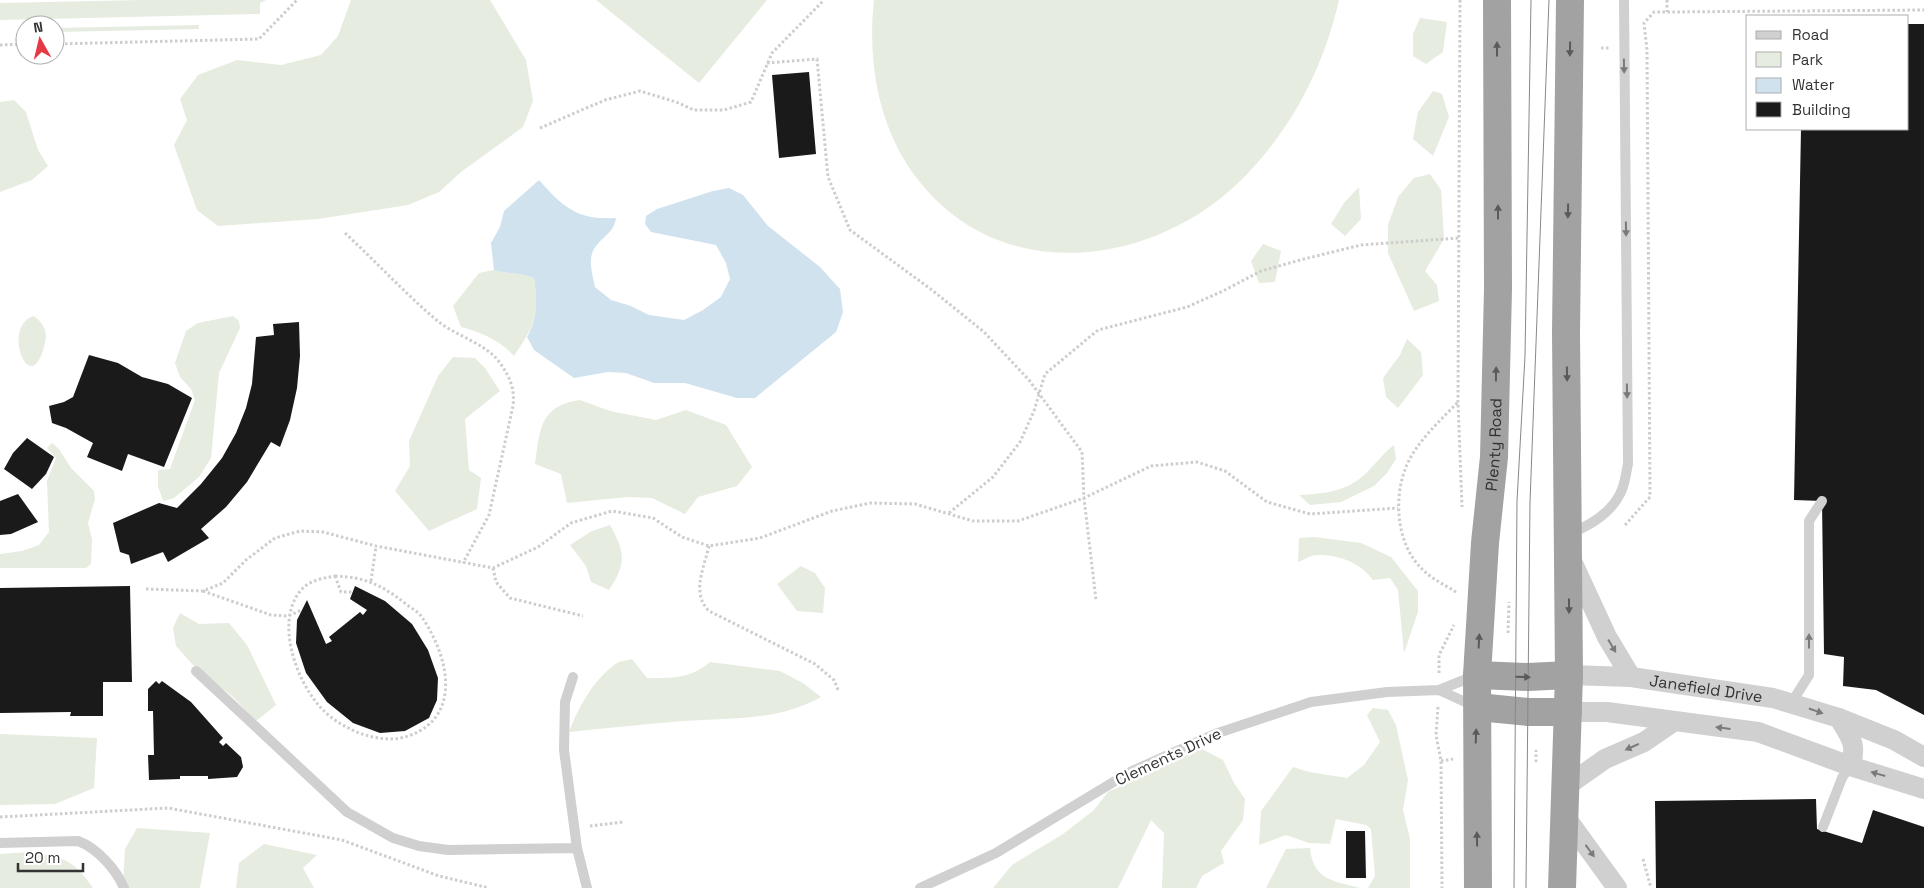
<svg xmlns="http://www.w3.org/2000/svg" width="1924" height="888" font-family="'Space Grotesk',sans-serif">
  <rect width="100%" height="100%" fill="#fff"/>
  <path fill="#e6ecdf" d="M142,0h124l-6,3v11l-260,6v-17z
    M351,0h139l36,60 7,41 -10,26 -62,45 -22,20 -31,13 -90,14 -100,7 -21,-16 -23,-65 13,-25 -7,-21 18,-24 39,-15 44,5 40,-10 17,-19z
    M596,0h171l-68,83z
    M874,0h465c-16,70 -50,135 -103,185 -89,83 -236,99 -317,-4 -40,-50 -52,-118 -45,-181z
    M1420,18l27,4 -4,30 -17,12 -13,-8v-22z
    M199,25v4l-144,3v-4z
    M1433,91l9,3 7,23 -16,39 -20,-17 5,-27z
    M14,100l12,12 12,38 10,16 -16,14 -32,12v-90z
    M1430,174l11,16 3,49 -19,32 12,14 2,16 -25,10 -26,-58v-28l10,-28 16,-19z
    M1359,187l2,32 -16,17 -14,-12 13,-21z
    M1263,244l18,7 -6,31 -16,1 -8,-22z
    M494,270c14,4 26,3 40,8 5,37 1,47 -20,78 -14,-16 -32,-23 -53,-29l-8,-21 26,-33z
    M34,316c9,7 14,15 11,27 -14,61 -45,-18 -11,-27z
    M233,316l6,5 1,7 -21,45 -8,85 -12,19 -25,21 -11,3 -5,-15v-16l12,-1 25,-69 -4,-11 -11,-12 -5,-14 11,-32 12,-8z
    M1407,339l14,13 2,23 -25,33 -12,-11 -3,-19 17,-23z
    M453,357l22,1 10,10 15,23 -35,28 4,51 12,8 -4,31 -48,22 -34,-40 15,-25 -1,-25 29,-65z
    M580,400l30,11 46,9 30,-10 40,15 26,42 -15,19 -39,11 -13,17 -33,-16 -24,-1 -61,6 -6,-29 -26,-10c5,-34 4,-58 45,-64z
    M52,443l7,6 12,19 23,23 1,8 -7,24 4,16 -1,25 -5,4h-86v-14l22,-3 17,-6 10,-13 -2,-51 9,-23 -9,-10z
    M1394,445l2,14 -9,14 -13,13 -33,16 -31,3 -11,-10c23,-1 47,-3 65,-20 11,-10 18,-21 30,-30z
    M610,525c15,27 17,38 -1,65l-18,-8 -5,-16 -16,-21 22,-14z
    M1314,537l47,6 30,14 27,34v21l-14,41 -6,-63 -8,-12 -17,2c-12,-17 -35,-26 -56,-25 -6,0 -13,5 -19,7l1,-24z
    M801,566l14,7 10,15 -2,25 -26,-2 -20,-27z
    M180,613l19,11 30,-1 18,22 29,60 -20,16 -23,-24 -41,-33 -16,-18 -3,-18z
    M632,659l15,19c26,0 43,1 63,-16l70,9 23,12 18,14c-42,24 -91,21 -138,24 -38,3 -76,7 -114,11 9,-24 23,-50 45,-67 4,-4 12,-4 18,-6z
    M1373,708l15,2 8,15 12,55 -5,30 7,29v49h-42l7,-12 -4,-47 -5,-4 -30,-6 -6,25 -21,-1 -23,-8 -27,10 2,-34 32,-44 16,5 38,6 17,-13 16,-23 -13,-27z
    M0,734l97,4 -3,50 -39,16 -55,1z
    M1200,748l23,12 11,23 11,16 -2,21 -22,31 3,12 -22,13 -6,12h-34l2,-55 -13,-13 -33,68h-125l19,-23 51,-31 31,-24 14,-18z
    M137,828l73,5 -10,55h-74l-3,-4 2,-35z
    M264,844l53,11 -14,13 11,20h-78l3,-25z
    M1310,848c3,33 25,33 50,40h-94l20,-39z
    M30,852c34,6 42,6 63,36h-93v-34z"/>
  <path fill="#cfe2ee" d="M539,180c25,28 38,40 77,38 -2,16 -16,19 -23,33 -5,10 0,26 2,36l16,13 20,6 18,9 35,5 19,-10 18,-13 9,-18 -4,-16 -10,-18 -65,-13 -6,-8 1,-8 11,-7 56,-18 16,-3 14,7 25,31 52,41 20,22 3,23 -7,20 -81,66h-18l-52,-15h-31l-28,-10 -18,-1 -34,6 -40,-28 -7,-13c11,-19 10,-38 7,-59 -14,-5 -26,-4 -40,-8l-3,-27 9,-16 4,-16z"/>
  <path fill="#1a1a1a" d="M1908,24h16v691l-48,-25 -33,-4 1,-29 -20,-3 -2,-153 -28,-1 7,-371h107z
    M809,72l7,82 -37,4 -7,-83z
    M299,322l1,34 -3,32 -7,32 -10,27 -9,-5 -24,40 -21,25 -25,22 8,9 -41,24 -5,-10 -32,12 -2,-9 -9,-3 -7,-29 46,-20 18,5 24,-24 21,-26 14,-25 10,-25 6,-24 4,-47 18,-2 -1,-11z
    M89,355l29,8 24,14 26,7 24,14 -28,69 -36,-13 -6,17 -35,-14 6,-14 -27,-15 -14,-5 -3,-17 15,-4 9,-5z
    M27,438l27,19 -8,17 -14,15 -28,-20 9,-16z
    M18,494l20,28 -27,12 -11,1v-34z
    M130,586l2,96h-29v34h-33l1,-4 -71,1v-125z
    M355,586l30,15 27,23 16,26 10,28 -1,22 -8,18 -24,13 -25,2 -27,-10 -26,-21 -21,-29 -10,-30 1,-23 10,-20 19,44 6,-3 -3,-4 31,-25 3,3 4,-5 -17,-11z
    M156,681l3,3 3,-3 29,21 32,36 -4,4 4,4 3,-3 15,14 2,10 -6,10 -29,2v-3h-28v3l-31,1 -1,-25h6l-1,-44h-5v-22z
    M1816,799l1,30 45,14 11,-33 51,17v61h-268l-1,-87z
    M1346,831h19l1,47h-20z"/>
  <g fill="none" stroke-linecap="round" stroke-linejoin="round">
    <path stroke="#cdcdcd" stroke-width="3" stroke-dasharray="2.5 2.5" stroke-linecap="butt" d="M1460,0l-2,402 4,105
      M1667,0v12
      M55,44l204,-5 38,-39
      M0,45l25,-1
      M1601,48h8
      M767,63l50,-4 11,118 22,53 82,60 52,42 45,48 53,72 2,46 12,102
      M540,128l65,-28 35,-9 36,11 18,8h30l27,-8 21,-49 52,-53
      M345,233c30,28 58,58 89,85 20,18 51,24 66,45 10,14 15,26 13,43l-24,109 -26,48
      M949,513l44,-36 27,-35 14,-31 11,-37 53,-44 89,-23 36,-16 38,-20 43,-12 57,-14 98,-7
      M1625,525l25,-28 -3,-447 -3,-27 10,-11h13l257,-2
      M709,546c-5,22 -18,47 0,65l106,53 19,16 5,12
      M493,568l3,14 14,16 73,18
      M335,576c30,1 47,9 71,28 5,4 11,7 15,12 27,38 43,101 -13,120 -28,10 -67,-7 -86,-27 -26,-27 -49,-91 -19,-121 8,-8 21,-10 32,-12z
      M335,576l6,16h12
      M371,581l5,-35
      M146,589l57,2 20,-8 23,-23 29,-22 25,-7 23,1 53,14 117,22 45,-21 33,-24 41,-12 41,7 29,19 27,9 51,-8 72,-27 39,-8 44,1 58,17h45l66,-23 67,-32 46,-4 28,9 42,31 43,12 88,-6
      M203,591l68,24 17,1 14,-6
      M1456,592c-11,-7 -26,-14 -35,-24 -24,-24 -28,-69 -15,-101 10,-25 34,-46 52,-65
      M1508,633l1,-31
      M1439,673v-18l15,-30
      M1438,707l-2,28 5,26 1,127
      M1441,761l12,-2
      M1536,762v-12
      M0,817l168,-9 174,32 97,36 50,12
      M590,826l33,-4
      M1643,859l8,29"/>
    <path stroke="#d0d0d0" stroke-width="10" d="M1569,534c20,-8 41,-20 51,-40 5,-9 6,-21 8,-30l-4,-464
      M196,671l151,141 46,26 26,8 29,4 129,-2
      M573,677l-8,25 -1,48 13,98 10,40
      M1439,690l35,16
      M1792,702l17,-27v-154l13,-20
      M1823,827l19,-49 8,-12
      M0,843l78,-2c19,7 38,28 46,47
      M920,888l76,-35 134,-81 85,-38 96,-32 76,-10 52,-2 35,-14"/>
    <g stroke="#d0d0d0" stroke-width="20">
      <path d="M1571,559l36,78 24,40"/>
      <path id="s1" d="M1569,675l62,2 142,21 66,20 55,22 30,17"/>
      <path d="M1568,712h39l151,20 92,34 74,23"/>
      <path d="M1839,718c11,19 19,26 11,48"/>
      <path d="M1565,787l40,-28 39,-17 29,-20"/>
      <path d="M1564,815l53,73"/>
    </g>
    <g stroke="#a2a2a2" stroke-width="28">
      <path d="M1477,675l51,2 41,-2"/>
      <path d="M1478,707l50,5h40"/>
      <path id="s2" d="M1478,888l-1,-213 8,-132 9,-86 4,-168 -1,-289"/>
      <path d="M1562,888l7,-213 -3,-342 4,-333"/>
    </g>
    <path stroke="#888" stroke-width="1" d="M1514,888l3,-387 8,-145 6,-356
      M1526,888l4,-386 19,-502"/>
  </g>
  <defs><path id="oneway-solid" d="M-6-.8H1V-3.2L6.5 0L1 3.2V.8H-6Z" transform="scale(1.25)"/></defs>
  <g fill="#5a5a5a">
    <use href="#oneway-solid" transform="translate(1497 49) rotate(-90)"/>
    <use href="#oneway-solid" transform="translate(1570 49) rotate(91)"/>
    <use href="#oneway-solid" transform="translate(1568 211) rotate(91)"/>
    <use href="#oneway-solid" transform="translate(1498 212) rotate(-90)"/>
    <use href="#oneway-solid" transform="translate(1496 374) rotate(-89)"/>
    <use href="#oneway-solid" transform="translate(1567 374) rotate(89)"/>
    <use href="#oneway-solid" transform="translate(1569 606) rotate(90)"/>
    <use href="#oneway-solid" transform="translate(1479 641) rotate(-87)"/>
    <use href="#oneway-solid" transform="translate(1523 677) rotate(1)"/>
    <use href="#oneway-solid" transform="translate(1476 736) rotate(-88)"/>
    <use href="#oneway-solid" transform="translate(1477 839) rotate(-91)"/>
  </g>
  <g fill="#7a7a7a">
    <use href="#oneway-solid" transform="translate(1624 66) rotate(89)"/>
    <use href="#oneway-solid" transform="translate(1626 229) rotate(89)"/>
    <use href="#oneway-solid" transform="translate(1627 391) rotate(89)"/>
    <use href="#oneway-solid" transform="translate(1809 641) rotate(-90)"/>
    <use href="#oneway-solid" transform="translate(1612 646) rotate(59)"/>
    <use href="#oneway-solid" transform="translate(1816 711) rotate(19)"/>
    <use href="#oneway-solid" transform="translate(1723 728) rotate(-173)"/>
    <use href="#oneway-solid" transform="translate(1632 747) rotate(156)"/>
    <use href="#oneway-solid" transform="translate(1878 774) rotate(-164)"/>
    <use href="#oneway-solid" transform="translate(1590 851) rotate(54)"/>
  </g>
  <g text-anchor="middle" stroke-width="5" stroke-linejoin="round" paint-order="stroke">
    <g font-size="16" fill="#333" stroke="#fff">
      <text dy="6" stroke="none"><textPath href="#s2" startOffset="444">Plenty Road</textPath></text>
      <text dy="6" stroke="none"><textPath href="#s1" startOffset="138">Janefield Drive</textPath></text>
      <text transform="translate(1168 756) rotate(-25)" y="6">Clements Drive</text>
    </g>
  </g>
  <rect x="1746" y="15" width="162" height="115" fill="#ffffff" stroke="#adadad"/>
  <rect x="1756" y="31" width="25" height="8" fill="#d0d0d0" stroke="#adadad"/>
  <text x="1792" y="40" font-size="15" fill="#333333">Road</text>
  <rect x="1756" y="52" width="25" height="15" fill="#e6ecdf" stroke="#adadad"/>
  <text x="1792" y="65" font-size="15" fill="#333333">Park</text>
  <rect x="1756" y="78" width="25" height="15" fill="#cfe2ee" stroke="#adadad"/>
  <text x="1792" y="90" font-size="15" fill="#333333">Water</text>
  <rect x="1756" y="102" width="25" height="15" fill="#1a1a1a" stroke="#adadad"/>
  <text x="1792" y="115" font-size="15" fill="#333333">Building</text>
  <g transform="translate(40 40) rotate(352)"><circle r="24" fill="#ffffff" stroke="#adadad"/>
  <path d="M0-4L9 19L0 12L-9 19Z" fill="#e63946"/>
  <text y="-8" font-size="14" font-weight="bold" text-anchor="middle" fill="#333333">N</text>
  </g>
  <path d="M18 863v8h65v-8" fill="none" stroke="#333333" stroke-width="2.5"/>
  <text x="25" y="863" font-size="15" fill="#333333" stroke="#ffffff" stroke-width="4" paint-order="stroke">20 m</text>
</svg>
